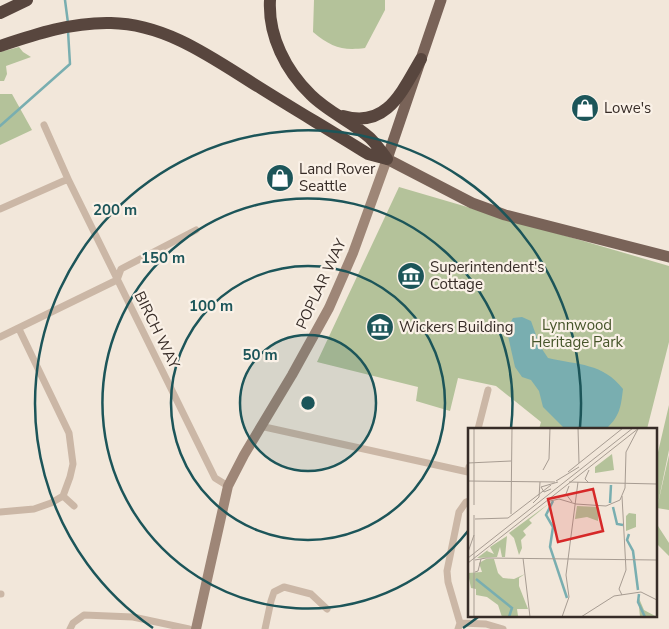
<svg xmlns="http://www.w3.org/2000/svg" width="669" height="629" font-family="'Nunito Sans',sans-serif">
  <rect width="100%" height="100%" fill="#f2e7da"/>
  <path fill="#b4c29a" d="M314,0h71v10l-20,38c-23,3 -34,-1 -52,-16z
    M19,47l4,5 8,5 -25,9 1,8 -3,7h-4v-29z
    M0,94h12l20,36 -32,15z
    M399,187l270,79v76l-22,87h-108l2,-7 -45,-36 -38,-8 -8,33 -34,-10 2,-14 -101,-25z
    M669,405v45l-13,63 2,13 11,17v13l-14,-14v-77z
    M669,455v55l-12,-2z"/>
  <path fill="#79aeb0" d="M522,317l9,4 9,25 8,12c30,7 55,5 75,31 -2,17 -3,27 -16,39l-42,1 -22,-22 -4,-16 -8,-11 -9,-3 -7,-10 -7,-31 1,-11 4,-7z"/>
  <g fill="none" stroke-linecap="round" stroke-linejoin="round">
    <path stroke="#79aeb0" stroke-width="2.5" d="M65,0l3,23
      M0,126l70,-62 -2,-33"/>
    <path stroke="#cbb7a6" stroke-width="7" d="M44,125l24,54 147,299 13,8
      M0,209l68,-30
      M0,337l117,-57 4,-11 75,-39
      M260,426l208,46 1,-5
      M478,429l10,-39
      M63,496l11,10
      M0,512l34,-3 17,-6 12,-7 7,-19 3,-13 -4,-31 -50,-104
      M0,594h1
      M460,623l26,1 17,5
      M70,629l3,-6 11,-8 49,2 56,12
      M265,629l6,-28 3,-9 10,-5 27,7 16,15
      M458,629l2,-6 -12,-41 -1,-11 12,-59 7,-10 3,-1"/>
    <path stroke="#9e8677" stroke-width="10" d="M196,629l32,-143 16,-31 48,-80 37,-67 24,-55 34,-94"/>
    <path stroke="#796358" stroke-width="11" d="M441,0l-54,159 85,44 33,12 164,42"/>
    <path stroke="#58463e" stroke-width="12" d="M270,0c-2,36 16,71 41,95 17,17 41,27 59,43 6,6 12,14 17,21
      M0,13l27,-13
      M0,46c36,-12 72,-24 111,-23 57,1 104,37 151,66 35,22 71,43 106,65l19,5
      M343,116c44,13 59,-25 78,-57"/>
  </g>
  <circle cx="308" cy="403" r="68" fill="#1c5559" fill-opacity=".12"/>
  <g fill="none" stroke="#1c5559" stroke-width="2.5">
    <circle cx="308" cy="403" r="68"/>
    <circle cx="308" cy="403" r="137"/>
    <path d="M468 531A205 205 0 1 1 511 428"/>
    <path d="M478 617A273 273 0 0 1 463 628M153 628A273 273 0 1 1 580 427"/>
  </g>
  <defs>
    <g id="shop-disc" transform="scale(1.4375)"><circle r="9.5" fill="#1c5559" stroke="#faf1e7"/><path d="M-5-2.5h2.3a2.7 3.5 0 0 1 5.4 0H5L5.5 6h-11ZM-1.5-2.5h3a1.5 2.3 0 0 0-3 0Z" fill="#fff"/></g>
    <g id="museum-disc" transform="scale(1.4375)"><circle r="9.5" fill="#1c5559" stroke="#faf1e7"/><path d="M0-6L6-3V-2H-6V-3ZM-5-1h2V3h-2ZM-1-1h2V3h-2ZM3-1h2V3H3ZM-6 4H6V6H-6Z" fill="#fff"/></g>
  </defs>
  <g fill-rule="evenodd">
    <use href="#shop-disc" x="585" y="108"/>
    <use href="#shop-disc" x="280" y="178"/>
    <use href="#museum-disc" x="411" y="276"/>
    <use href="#museum-disc" x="380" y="327"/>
  </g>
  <g text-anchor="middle" stroke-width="4.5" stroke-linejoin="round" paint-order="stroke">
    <g font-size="15" fill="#372c27" stroke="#faf1e7" text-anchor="start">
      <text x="604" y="113">Lowe's</text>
      <text x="299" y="174">Land Rover<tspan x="299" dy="17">Seattle</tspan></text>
      <text x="430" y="272">Superintendent's<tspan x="430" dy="17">Cottage</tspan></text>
      <text x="399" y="332">Wickers Building</text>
    </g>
    <g font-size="15" fill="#372c27" stroke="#faf1e7">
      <text transform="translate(321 284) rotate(-65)" y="5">POPLAR WAY</text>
      <text transform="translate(157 330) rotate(64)" y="5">BIRCH WAY</text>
    </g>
    <g font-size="15" fill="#46552a" stroke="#faf1e7">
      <text x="577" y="330">Lynnwood<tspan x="577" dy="17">Heritage Park</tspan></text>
    </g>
  </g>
  <g transform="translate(468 428)">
    <rect width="189" height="189" fill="#f2e7da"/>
    <path d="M144,26l2,16 -19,3v-6zM83,74l-22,18 3,3 -9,8 3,4 -5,5 1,8 -3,7 -5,-17 -5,-5zM109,78l21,1v14l-11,-4 -12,2zM161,85l7,1v13l-10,4v-15zM39,108l-2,21h-3l-2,-10 -3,10 -20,1 12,-9 -2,2 7,3 -4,-7zM18,131h8l4,14 5,5 11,1 11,-5 -6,4v8l9,23h-11l1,7 -16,1 -4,-12 -11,-8 -11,-2v-6l-5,-1 -3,-15 14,-1 -3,-9zM170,168l6,14 13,7h-17z" fill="#b4c29a"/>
    <path fill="none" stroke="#79aeb0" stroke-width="2.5" d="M85,73l-7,14 7,12 -3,20 17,51M142,75l1,-18M145,79l4,17 6,1M161,106l-2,6 6,11 5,39M8,151l36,29 -3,9M171,166l-1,8 7,15"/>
    <path fill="none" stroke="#a79c92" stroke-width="1" d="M6,0v77M110,0l1,35M0,35l43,-2M75,42l6,-11 1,-31M121,42l-4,9 4,4M100,44l55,-44M0,53l87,1M88,53l23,-14M101,54l88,2M101,58l-3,8 6,8M83,61l-7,3 -3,-5 17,-5M82,73l9,-2 17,5M65,75l6,-6 1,-15M108,76l30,2 14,-6 5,-12 1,-36 12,-23M43,86l1,-86M6,87v102M7,91l33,-1 43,-33M0,124l6,-17M0,130l165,-130M55,130l7,59M7,132l11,-2 171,2M0,135l171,-135M7,144l3,-1 3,-12M154,167l-3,-6 7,-19 -4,-74M94,189l7,-20 -3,-22 12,-93M113,189l33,-21 27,-4 16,8"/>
    <path fill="#d62828" fill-opacity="0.15" stroke="#d62828" stroke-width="2.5" d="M125,61l10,42 -45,11 -10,-43z"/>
    <rect width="189" height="189" fill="none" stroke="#372c27" stroke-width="2.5"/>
  </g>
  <circle cx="308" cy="403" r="8" fill="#1c5559" stroke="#faf1e7" stroke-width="2.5"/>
  <g font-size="15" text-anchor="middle" font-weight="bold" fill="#1c5559" stroke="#faf1e7" stroke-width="4.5" stroke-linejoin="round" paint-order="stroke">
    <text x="115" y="215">200 m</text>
    <text x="163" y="263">150 m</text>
    <text x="211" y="311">100 m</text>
    <text x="260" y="360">50 m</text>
  </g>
</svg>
